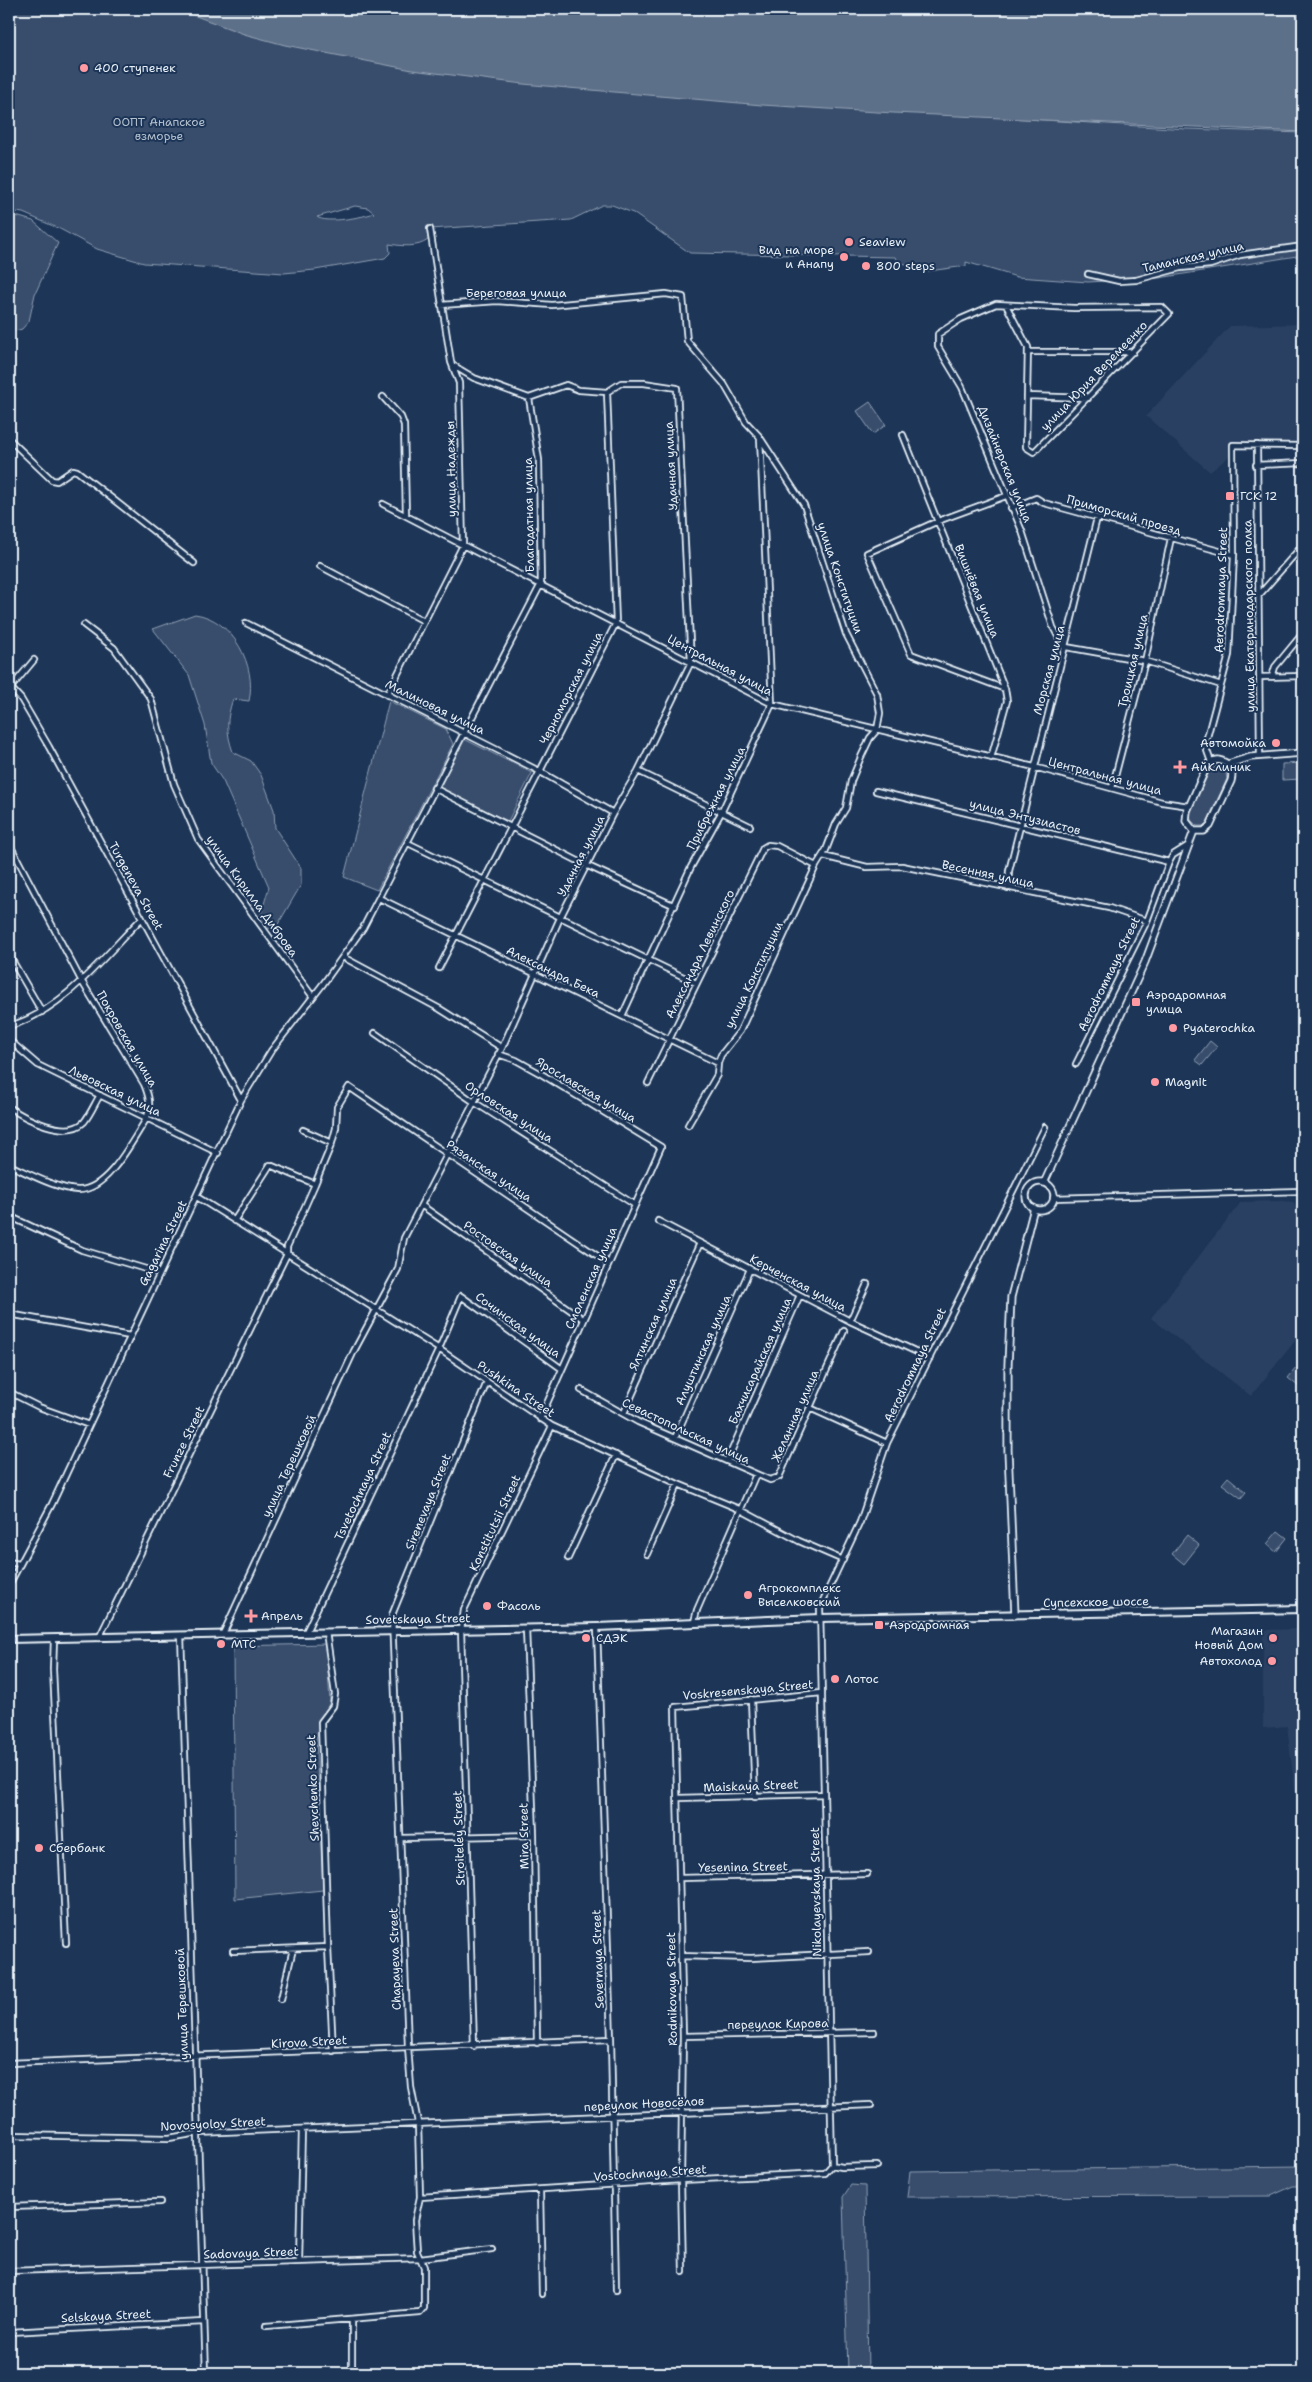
<svg xmlns="http://www.w3.org/2000/svg" width="1312" height="2382" font-family="'Shantell Sans',sans-serif">
  <rect width="100%" height="100%" fill="#1d3557"/>
  <filter id="ink" filterUnits="userSpaceOnUse"><feTurbulence type="fractalNoise" baseFrequency=".02" numOctaves="2"/><feDisplacementMap in="SourceGraphic" scale="10" xChannelSelector="R" yChannelSelector="G"/><feConvolveMatrix kernelMatrix="1 2 1 2 8 2 1 2 1" color-interpolation-filters="sRGB"/></filter>
  <g filter="url(#ink)">
    <path fill="#2a4162" d="M1303,324v125l-66,1 -27,22 -64,-56 84,-90z
      M1283,1201l10,1 10,14v115l-52,65 -100,-78 90,-116z
      M1303,1629v163h-8l-8,-66 -24,2v-98z"/>
    <path fill="#374d6c" stroke="#909fb2" fill-rule="evenodd" d="M9,9h172l639,97 367,23 116,4v122l-144,23 -71,4 -71,-5 -51,-15v4l-37,5 -30,-9 -4,-5 -205,-4 -57,-40 -21,-8h-10l-31,15 -141,9 -2,4v7c-11,8 -26,6 -39,4l1,9 -5,5 -70,12 -31,3 -140,-10 -47,-14 -37,-20 -37,-16 -14,-2v-13l2,2 1,-7 -3,-5zM355,206l13,2 6,5c-10,4 -48,11 -57,4z
      M9,214l24,7 25,22 -23,51 -6,27 -7,8 -7,2 -6,-4z
      M870,402l16,23 -13,9 -16,-23z
      M195,614c38,5 62,52 54,87l-16,-2c-7,20 -7,33 0,53l18,9 10,14 13,35 1,18 26,40v17l-24,41 -9,3 -9,-8 10,-34 -46,-106 -12,-18 -6,-38 -16,-50 -36,-46z
      M389,701l57,28 7,15 -76,146 -33,-13z
      M460,737l72,36 -24,48 -71,-33z
      M1303,763v16l-21,1v-16z
      M1216,766l9,2 2,11 -20,43 -4,4h-6l-6,-6 -1,-6 19,-42z
      M1210,1041l7,6 -15,18 -7,-5z
      M1296,1368l7,5v17l-15,-12z
      M1228,1477l18,15 -5,6 -19,-14z
      M1278,1531l9,7 -11,14 -9,-8z
      M1187,1535l12,10 -15,19 -12,-10z
      M326,1644l4,57 -14,37 7,152 -88,9 -2,-253z
      M1303,2166v20h-10l-22,10 -364,1 3,-26z
      M851,2185l14,1 3,187h-20l-5,-176z"/>
    <path fill="#5d7089" stroke="#95a4b5" d="M177,9h1126v123l-410,-19 -131,-8 -239,-21 -111,-14 -127,-25 -41,-11z"/>
    <g fill="none" stroke-linecap="round" stroke-linejoin="round">
      <g stroke="#e8f1f8" stroke-width="8">
        <path id="minor" d="M1088,274l31,7 17,-1 44,-12 30,-3 30,-10 63,-9
          M441,305l56,-4 55,4 114,-11 17,3 4,44 37,43 22,38 13,14 45,69 42,129 31,60 3,19 -3,17 -7,8 -9,19 -10,24 -5,27 -10,16 -10,26 -10,16 -76,165 -19,24 -3,8 -1,12 -29,50
          M1006,305l22,42 -2,100 8,5 135,-138 -7,-7 -88,1 -78,-4 -35,15 -23,15v13l24,40 60,144 31,96 10,19 3,1
          M1028,352h105
          M1027,396l61,2
          M383,397l18,20 3,8 2,90
          M903,435l102,254 2,12 -16,57
          M9,439l43,41 5,1 16,-11 4,1 117,92
          M1257,445l3,311
          M1256,465l47,-2
          M383,504l389,200 262,63 128,35 27,4
          M1011,508l25,-10 8,5 190,52
          M320,566l104,55
          M1260,594l43,-49
          M246,623l293,148 74,42
          M84,625l30,23 37,51 23,85 24,55 115,158
          M1066,647l79,14 76,24
          M1261,677l42,-1
          M1272,677l3,-10 28,-34
          M9,686l12,13 28,48 192,353
          M1005,689l-94,-35 -44,-101 71,-32 68,-25
          M9,690l25,-30
          M387,695l76,-150 -4,-162 -8,-21 -21,-133
          M1211,762l-6,-17 24,-90 5,-100 -1,-110 70,1
          M638,771l112,55
          M434,788l154,78 87,40
          M1112,788l33,-127 26,-123
          M876,791l293,71
          M9,843l72,137 63,104c5,12 7,20 3,34 -14,21 -39,73 -69,72 -21,-1 -50,-17 -69,-25
          M408,843l288,140
          M823,856l44,11 35,-1 207,42 38,13
          M1008,888l1,-17 88,-353
          M379,898l339,165
          M9,955l33,57
          M343,957l97,52 62,39
          M439,968l177,-345 -9,-231
          M622,1016l69,-149 31,-56 50,-107 -12,-266
          M9,1026c53,-14 95,-70 133,-108
          M375,1033l99,69 161,103
          M9,1040l29,25 180,88
          M498,1054l18,6 27,15 118,72 -121,272
          M1076,1064l71,-143 22,-59 4,-7 16,-10
          M648,1083l115,-235 5,-3 9,1 39,20
          M9,1107c16,12 58,32 75,15 6,-7 11,-19 16,-27
          M303,1130l29,13
          M315,1184l17,-41 4,-15 1,-21 12,-20 259,176
          M197,1197l242,152 113,77 126,58 61,25 60,32 44,19
          M1053,1198l250,-7
          M421,1205l162,114
          M9,1216l73,34 77,23
          M658,1221l192,100 80,37
          M9,1314l121,22
          M850,1321l17,-37
          M581,1390l57,32 118,52
          M9,1392l30,15 50,18
          M810,1408l77,35
          M624,1413l76,-170
          M675,1438l75,-169
          M727,1461l73,-166
          M647,1554l31,-70
          M568,1558l48,-103
          M9,1562l10,2
          M9,1585l43,-81 189,-404 30,-49 52,-67 40,-56 178,-344 -2,-124 -10,-62
          M694,1622l3,-12 59,-136 14,6 9,-3 65,-146
          M597,1627l14,412 5,251
          M526,1628l8,207 3,208
          M306,1632l133,-283 22,-53 101,73
          M326,1632l9,62 -2,12 -12,16 7,225 5,104
          M223,1634l131,-283 44,-82 6,-31 98,-190 58,-130 53,-105 25,-42 53,-109 -14,-274 -33,-5h-23l-14,9 -28,-2 -13,-5 -37,13 -55,-20 -20,-12
          M181,1635l25,738
          M99,1638l188,-384v-7l28,-63 -45,-19 -36,56
          M54,1639l-1,30 13,274
          M751,1699l4,98
          M678,1798l146,-4
          M401,1838l133,-3
          M680,1878l187,-4
          M233,1951l95,-4
          M681,1956l70,2 118,-6
          M281,1999l12,-50
          M683,2036l191,-4
          M474,2046l-13,-416 3,-20 88,-184
          M9,2063l602,-24
          M9,2135l160,3 29,-5 673,-28
          M832,2165l-12,-558 40,-85 27,-79 158,-316
          M540,2191l2,103
          M420,2197l261,-17 144,-7 7,-8 10,2 35,-1
          M9,2207l151,-5
          M299,2262l3,-133
          M9,2271l411,-13 72,-9
          M683,2272l-2,-92 2,-144 -8,-329 147,-14
          M266,2326l154,-13 4,-5v-41l-7,-16 -2,-31 5,-23 -2,-74 -7,-36 -3,-40 -16,-432 95,-233
          M9,2332l195,-10
          M350,2373h2v-54"/>
      </g>
      <g stroke="#e8f1f8" stroke-width="9">
        <path id="tertiary" d="M1218,760c11,2 16,10 13,21l-21,45 -6,5h-10l-8,-10 1,-10 20,-45 6,-5z
          M1228,764l23,-7 52,-4
          M1026 1196a14 14 0 1 1 28 0a14 14 0 1 1-28 0Z
          M1044,1183l101,-221 49,-131
          M1015,1615l-7,-165v-85l3,-68 23,-89"/>
      </g>
      <g stroke="#e8f1f8" stroke-width="10">
        <path id="secondary" d="M9,1639l588,-12 223,-9 483,-9"/>
      </g>
      <use href="#minor" stroke="#1d3557" stroke-width="4.5"/>
      <use href="#tertiary" stroke="#1d3557" stroke-width="5.5"/>
      <use href="#secondary" stroke="#1d3557" stroke-width="6"/>
    </g>
  </g>
  <g fill="#ff9aa2" stroke="#1d3557" stroke-width="2">
    <circle cx="84" cy="68" r="5"/>
    <circle cx="849" cy="242" r="5"/>
    <circle cx="844" cy="257" r="5"/>
    <circle cx="866" cy="266" r="5"/>
    <rect x="1225" y="491" width="10" height="10" rx="2.5"/>
    <circle cx="1276" cy="743" r="5"/>
    <path d="M1177.5 759.5h5v5h5v5h-5v5h-5v-5h-5v-5h5z"/>
    <rect x="1131" y="997" width="10" height="10" rx="2.5"/>
    <circle cx="1173" cy="1028" r="5"/>
    <circle cx="1155" cy="1082" r="5"/>
    <circle cx="748" cy="1595" r="5"/>
    <circle cx="487" cy="1606" r="5"/>
    <path d="M248.5 1608.5h5v5h5v5h-5v5h-5v-5h-5v-5h5z"/>
    <rect x="874" y="1620" width="10" height="10" rx="2.5"/>
    <circle cx="586" cy="1638" r="5"/>
    <circle cx="1273" cy="1638" r="5"/>
    <circle cx="221" cy="1644" r="5"/>
    <circle cx="1272" cy="1661" r="5"/>
    <circle cx="835" cy="1679" r="5"/>
    <circle cx="39" cy="1848" r="5"/>
  </g>
  <g text-anchor="middle" stroke-width="4" stroke-linejoin="round" paint-order="stroke">
    <g font-size="12" fill="#e8f1f8" stroke="#1d3557" text-anchor="start">
      <text x="94" y="72">400 ступенек</text>
      <text x="859" y="246">Seaview</text>
      <text x="834" y="254" text-anchor="end">Вид на море<tspan x="834" dy="14">и Анапу</tspan></text>
      <text x="876" y="270">800 steps</text>
      <text x="1240" y="500">ГСК 12</text>
      <text x="1266" y="747" text-anchor="end">Автомойка</text>
      <text x="1191" y="771">АйКлиник</text>
      <text x="1146" y="999">Аэродромная<tspan x="1146" dy="14">улица</tspan></text>
      <text x="1183" y="1032">Pyaterochka</text>
      <text x="1165" y="1086">Magnit</text>
      <text x="758" y="1592">Агрокомплекс<tspan x="758" dy="14">Выселковский</tspan></text>
      <text x="497" y="1610">Фасоль</text>
      <text x="261" y="1620">Апрель</text>
      <text x="889" y="1629">Аэродромная</text>
      <text x="1263" y="1635" text-anchor="end">Магазин<tspan x="1263" dy="14">Новый Дом</tspan></text>
      <text x="596" y="1642">СДЭК</text>
      <text x="231" y="1648">МТС</text>
      <text x="1262" y="1665" text-anchor="end">Автохолод</text>
      <text x="845" y="1683">Лотос</text>
      <text x="49" y="1852">Сбербанк</text>
    </g>
    <g font-size="12" fill="#b3c0ce" stroke="#1d3557">
      <text x="159" y="126">ООПТ Анапское<tspan x="159" dy="14">взморье</tspan></text>
    </g>
    <g font-size="12" fill="#e8f1f8" stroke="#1d3557">
      <text transform="translate(1193 257) rotate(-13)" y="4">Таманская улица</text>
      <text x="516" y="297">Береговая улица</text>
      <text transform="translate(1094 376) rotate(-46)" y="4">улица Юрия Веремеенко</text>
      <text transform="translate(1005 464) rotate(68)" y="4">Дизайнерская улица</text>
      <text transform="translate(671 466) rotate(-93)" y="4">Удачная улица</text>
      <text transform="translate(451 469) rotate(-91)" y="4">улица Надежды</text>
      <text transform="translate(529 515) rotate(-91)" y="4">Благодатная улица</text>
      <text transform="translate(1124 515) rotate(16)" y="4">Приморский проезд</text>
      <text transform="translate(840 578) rotate(71)" y="4">улица Конституции</text>
      <text transform="translate(1221 590) rotate(-88)" y="4">Aerodromnaya Street</text>
      <text transform="translate(977 591) rotate(68)" y="4">Вишнёвая улица</text>
      <text transform="translate(1249 616) rotate(-91)" y="4">улица Екатеринодарского полка</text>
      <text transform="translate(1133 661) rotate(-77)" y="4">Троицкая улица</text>
      <text transform="translate(720 665) rotate(28)" y="4">Центральная улица</text>
      <text transform="translate(1049 670) rotate(-75)" y="4">Морская улица</text>
      <text transform="translate(571 688) rotate(-63)" y="4">Черноморская улица</text>
      <text transform="translate(435 707) rotate(26)" y="4">Малиновая улица</text>
      <text transform="translate(1105 776) rotate(15)" y="4">Центральная улица</text>
      <text transform="translate(716 798) rotate(-63)" y="4">Прибрежная улица</text>
      <text transform="translate(1025 817) rotate(14)" y="4">улица Энтузиастов</text>
      <text transform="translate(581 856) rotate(-63)" y="4">Удачная улица</text>
      <text transform="translate(988 874) rotate(12)" y="4">Весенняя улица</text>
      <text transform="translate(136 886) rotate(61)" y="4">Turgeneva Street</text>
      <text transform="translate(252 896) rotate(54)" y="4">улица Кирилла Диброва</text>
      <text transform="translate(700 954) rotate(-64)" y="4">Александра Левинского</text>
      <text transform="translate(553 972) rotate(26)" y="4">Александра Бека</text>
      <text transform="translate(1109 974) rotate(-64)" y="4">Aerodromnaya Street</text>
      <text transform="translate(754 975) rotate(-64)" y="4">улица Конституции</text>
      <text transform="translate(127 1039) rotate(60)" y="4">Покровская улица</text>
      <text transform="translate(586 1090) rotate(31)" y="4">Ярославская улица</text>
      <text transform="translate(115 1091) rotate(26)" y="4">Львовская улица</text>
      <text transform="translate(509 1112) rotate(33)" y="4">Орловская улица</text>
      <text transform="translate(489 1171) rotate(34)" y="4">Рязанская улица</text>
      <text transform="translate(163 1243) rotate(-64)" y="4">Gagarina Street</text>
      <text transform="translate(508 1254) rotate(35)" y="4">Ростовская улица</text>
      <text transform="translate(591 1278) rotate(-66)" y="4">Смоленская улица</text>
      <text transform="translate(798 1283) rotate(28)" y="4">Керченская улица</text>
      <text transform="translate(653 1324) rotate(-66)" y="4">Ялтинская улица</text>
      <text transform="translate(518 1325) rotate(36)" y="4">Сочинская улица</text>
      <text transform="translate(703 1350) rotate(-66)" y="4">Алуштинская улица</text>
      <text transform="translate(760 1361) rotate(-66)" y="4">Бахчисарайская улица</text>
      <text transform="translate(915 1365) rotate(-64)" y="4">Aerodromnaya Street</text>
      <text transform="translate(516 1389) rotate(34)" y="4">Pushkina Street</text>
      <text transform="translate(795 1416) rotate(-66)" y="4">Желанная улица</text>
      <text transform="translate(686 1431) rotate(25)" y="4">Севастопольская улица</text>
      <text transform="translate(184 1442) rotate(-64)" y="4">Frunze Street</text>
      <text transform="translate(289 1466) rotate(-65)" y="4">улица Терешковой</text>
      <text transform="translate(363 1486) rotate(-65)" y="4">Tsvetochnaya Street</text>
      <text transform="translate(428 1502) rotate(-68)" y="4">Sirenevaya Street</text>
      <text transform="translate(495 1523) rotate(-65)" y="4">Konstitutsii Street</text>
      <text transform="translate(1096 1602) rotate(-1)" y="4">Супсехское шоссе</text>
      <text transform="translate(418 1619) rotate(-1)" y="4">Sovetskaya Street</text>
      <text transform="translate(748 1690) rotate(-5)" y="4">Voskresenskaya Street</text>
      <text transform="translate(751 1786) rotate(-2)" y="4">Maiskaya Street</text>
      <text transform="translate(313 1788) rotate(-92)" y="4">Shevchenko Street</text>
      <text transform="translate(524 1836) rotate(-91)" y="4">Mira Street</text>
      <text transform="translate(459 1838) rotate(-92)" y="4">Stroiteley Street</text>
      <text transform="translate(743 1867) rotate(-1)" y="4">Yesenina Street</text>
      <text transform="translate(816 1892) rotate(-91)" y="4">Nikolayevskaya Street</text>
      <text transform="translate(395 1959) rotate(-92)" y="4">Chapayeva Street</text>
      <text transform="translate(598 1959) rotate(-92)" y="4">Severnaya Street</text>
      <text transform="translate(672 1989) rotate(-91)" y="4">Rodnikovaya Street</text>
      <text transform="translate(182 2004) rotate(-92)" y="4">улица Терешковой</text>
      <text transform="translate(778 2024) rotate(-1)" y="4">переулок Кирова</text>
      <text transform="translate(309 2042) rotate(-3)" y="4">Kirova Street</text>
      <text transform="translate(644 2104) rotate(-3)" y="4">переулок Новосёлов</text>
      <text transform="translate(213 2124) rotate(-3)" y="4">Novosyolov Street</text>
      <text transform="translate(650 2173) rotate(-4)" y="4">Vostochnaya Street</text>
      <text transform="translate(251 2253) rotate(-2)" y="4">Sadovaya Street</text>
      <text transform="translate(106 2316) rotate(-3)" y="4">Selskaya Street</text>
    </g>
  </g>
  <rect width="1312" height="2382" fill="none" stroke="#1d3557" stroke-width="30"/>
  <rect x="15" y="15" width="1282" height="2352" fill="none" stroke="#e8f1f8" stroke-width="2" filter="url(#ink)"/>
</svg>
